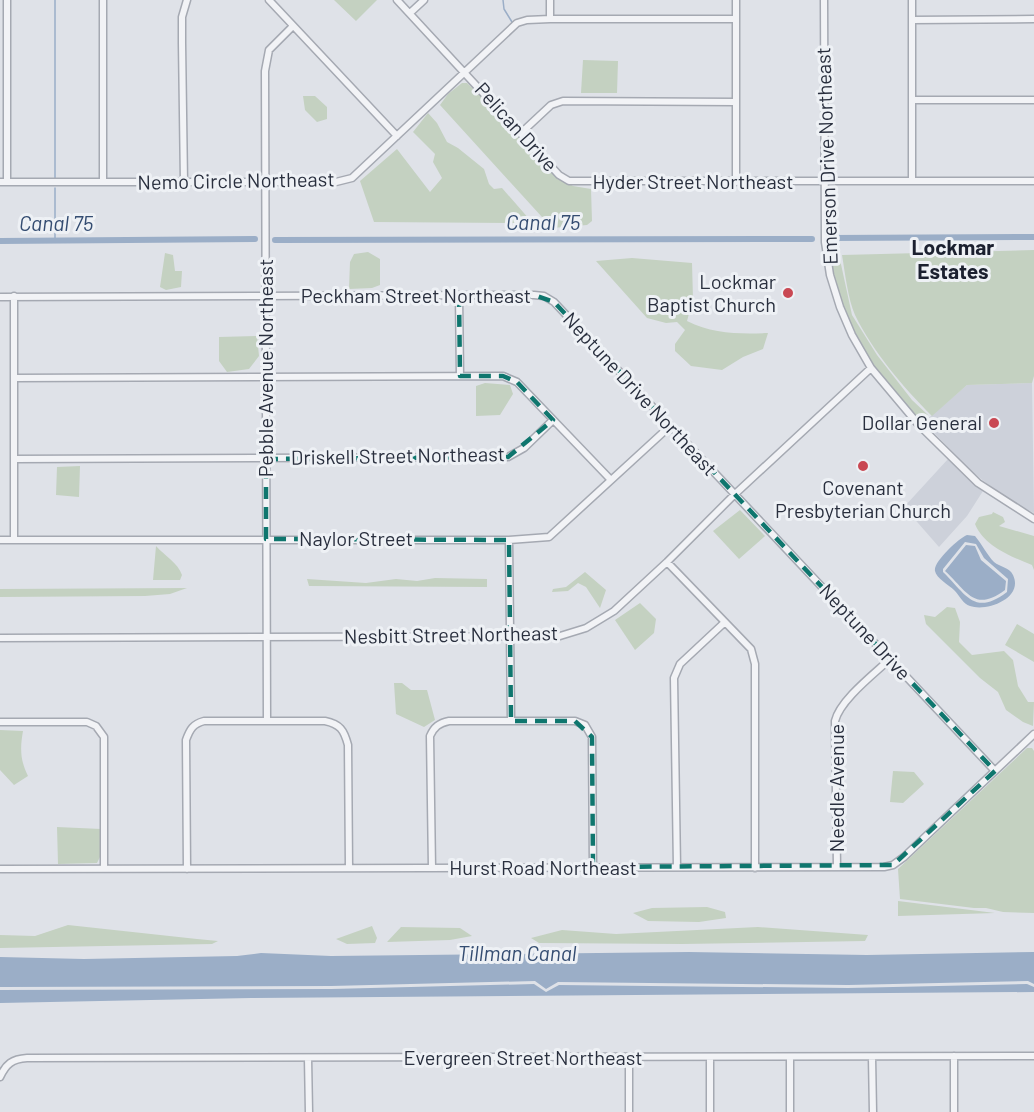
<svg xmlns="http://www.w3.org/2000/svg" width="1034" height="1112" font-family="Barlow,sans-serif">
  <rect width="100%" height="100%" fill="#dfe2e8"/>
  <path fill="#cdd1da" d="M1032,383l2,130 -22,-11 -27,-20 -15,-12 -46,-48 43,-37z
    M948,459l35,32 -16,25 -28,31 -35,-40z"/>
  <path fill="#c4d1c1" d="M334,0h43l-21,21z
    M583,60l35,1 -1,32h-36z
    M462,83h5l18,17 6,15 6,1 57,58 19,12 18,3 1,32 -5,4 -35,3 -112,-123 8,-11z
    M303,96h12l12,11v12l-10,3 -12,-12z
    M428,113l9,10 10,19 11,6 26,21 5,15 5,5 8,-1 28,32 -4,3 -152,-1 -14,-41 37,-32 33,43 12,-14 -9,-16 2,-8 -22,-22z
    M1034,250v126l-2,7 -65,2 -35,31c-29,-29 -59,-64 -77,-101 -7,-16 -10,-42 -13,-60z
    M368,252l12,7v26l-8,3 -23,1 1,-27 4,-8z
    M165,253l8,2 2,16h7l-1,16 -15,3 -6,-3z
    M830,255h9l13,60 25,40 35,45 16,15 -6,8c-16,-19 -34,-37 -48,-57 -23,-32 -38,-72 -44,-111z
    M632,258l60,5 1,36 -6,22c26,13 52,13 81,12l-5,16 -20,8 -21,13 -31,-4 -16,-15v-7l10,-14 -8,-8 -11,1 -19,-5 -51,-57z
    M257,336l2,20 -10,13 -22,3 -8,-11v-24z
    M485,383l25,2 3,9 -13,21 -24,1v-30z
    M80,466l-1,31 -23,-2 1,-28z
    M740,510l25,26 -26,23 -26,-28z
    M993,512l10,5 2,5 -6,4 35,10v34l-2,-5c-22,-9 -48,-19 -57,-41l4,-7 13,-3z
    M156,546c9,10 22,17 26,29l-2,5h-27z
    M585,572l21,18 -6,18 -14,-21 -8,-4 -10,8 -16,1 1,-3 13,-2z
    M435,578l52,1v8l-178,-1 -2,-7 59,4 30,-4 21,2z
    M187,588l-17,6 -25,2 -145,1v-8z
    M640,603l16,16 -2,14 -19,17 -20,-30z
    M947,607l8,1 5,14 -1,20 13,13 32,-4 9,9 5,26 10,16h6l-1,24 -10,-4 -17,-12 -8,-18 -18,-14 -54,-54 -2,-9 11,2z
    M1017,624l17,10v28l-29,-17z
    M394,683h8l9,7h16l8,30 -11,7 -28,-13z
    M0,730l23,1c-3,17 -3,29 5,45l-14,9 -14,-15z
    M1027,748h5l2,3v162l-31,-1 -17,-4h-12l-74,-9 -2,-30z
    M893,771l21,1 10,12 -21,19 -13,-1z
    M57,827l44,2v26l-4,8 -39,1z
    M898,901l97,12 -97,3z
    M707,907l18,5 1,6 -27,4 -51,-1 -15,-8 19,-5z
    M68,925l129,14 21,2 -6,3 -212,4v-13l35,1z
    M372,926l5,12 -2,5 -28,1 -11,-5z
    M401,927l59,1 12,8 -22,4 -63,2z
    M758,927l110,8 -3,6 -183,3 -143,-1 -8,-5 31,-8 54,4z"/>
  <path fill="#9baec7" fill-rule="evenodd" d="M967,535l8,1c7,8 12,19 19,26 6,5 15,5 19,13 11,23 -26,37 -43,31 -7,-2 -10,-10 -16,-16 -5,-5 -18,-12 -19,-19 -2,-9 24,-33 32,-36zM965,542l11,2 8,14 24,21 -1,13c-33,25 -41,2 -64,-20v-3z
    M966,545l9,1 6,14 25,21 -1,9c-31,23 -38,1 -60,-19z
    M689,952l178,3 167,-3v32l-6,-3 -180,4 -290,-3 -12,7 -11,-8 -204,5 -331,1v-30l84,2 153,-3 24,-3 70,3z
    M534,984l12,8 13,-7 289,3 179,-4 7,3v5l-783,6 -251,5v-13l331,-1z"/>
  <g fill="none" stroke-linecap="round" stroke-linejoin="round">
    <path stroke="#9baec7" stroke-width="1.5" d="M55,0v179
      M503,0l1,9 8,13
      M55,188v53"/>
    <path stroke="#9baec7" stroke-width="6" d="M832,238l202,-1
      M275,240l537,-1
      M0,241l255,-2"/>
    <g stroke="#a5a9b2" stroke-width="9">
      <path id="minor" d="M7,0v182
        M103,0v182
        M269,0l128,136
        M397,0l162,175 10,6h465
        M550,0v19
        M824,0l1,242 5,33 10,32 12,28 19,33 47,56 60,59 56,36
        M410,13l14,-13
        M912,20l122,-1
        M912,100h122
        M521,133l30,-28 12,-4 173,1
        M912,181v-181
        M0,182h336l16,-4 165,-155 10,-3 23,-1h186
        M736,182v-182
        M184,183l-2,-140v-26l5,-17
        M459,295l1,81
        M14,296v244
        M0,297l534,-2 10,1 10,6 441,469
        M14,378l489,-2 14,6 94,98
        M14,459l494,-2 16,-9 29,-28
        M0,540h509l40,-3 120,-110
        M509,540l2,181
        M667,562l84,87 4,15v204
        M0,638l560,-2 26,-8 28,-17 53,-49 67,-67 137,-127
        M267,721l-2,-650 4,-21 24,-24
        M0,722h87l9,4 8,11v132
        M677,867l-3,-189 6,-14 45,-42
        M837,867l-2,-146c5,-21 39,-47 55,-62
        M432,868l-2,-132c4,-9 9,-13 19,-15h126l10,4 7,12 1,130
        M0,869l884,-2 9,-2 11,-8 130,-123
        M187,869l-1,-129c4,-11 7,-16 18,-19h121c15,3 19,9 23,24l1,123
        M954,1056v56
        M790,1057v55
        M872,1057l1,55
        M308,1058l1,54
        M710,1058v54
        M0,1077c6,-13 12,-18 27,-19l1007,-2
        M629,1112v-54"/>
    </g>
    <use href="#minor" stroke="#f2f3f6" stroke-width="6"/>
  </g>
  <path fill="none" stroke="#0f766e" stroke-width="4.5" stroke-dasharray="12 8" stroke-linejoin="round" d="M459,295h75l20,7 441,469 -102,94 -300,2 -1,-130 -17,-16h-64l-2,-181 -243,-1v-80l242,-2 45,-37 -36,-38 -14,-6h-43z"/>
  <g fill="#c94853" stroke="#eef1f5" stroke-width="2">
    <circle cx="788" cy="293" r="6"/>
    <circle cx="994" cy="423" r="6"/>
    <circle cx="863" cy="466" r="6"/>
  </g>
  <g text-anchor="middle" stroke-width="6" stroke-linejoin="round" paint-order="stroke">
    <g font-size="20" fill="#292f3e" stroke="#eef1f5">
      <text transform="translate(516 127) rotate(48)" y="7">Pelican Drive</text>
      <text transform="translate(827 156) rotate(-92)" y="7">Emerson Drive Northeast</text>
      <text transform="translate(236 181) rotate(-1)" y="7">Nemo Circle Northeast</text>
      <text x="693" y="189">Hyder Street Northeast</text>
      <text x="416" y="303">Peckham Street Northeast</text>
      <text transform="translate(266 368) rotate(-90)" y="7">Pebble Avenue Northeast</text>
      <text transform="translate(640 394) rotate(47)" y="7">Neptune Drive Northeast</text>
      <text transform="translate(398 456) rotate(-1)" y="7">Driskell Street Northeast</text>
      <text x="356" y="546">Naylor Street</text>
      <text transform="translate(865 632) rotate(47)" y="7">Neptune Drive</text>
      <text transform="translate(451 635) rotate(-1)" y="7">Nesbitt Street Northeast</text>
      <text transform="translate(837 788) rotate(-90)" y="7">Needle Avenue</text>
      <text x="543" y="875">Hurst Road Northeast</text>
      <text x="523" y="1065">Evergreen Street Northeast</text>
    </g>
    <g font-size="20" fill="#292f3e" stroke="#eef1f5" text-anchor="end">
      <text x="776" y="289">Lockmar<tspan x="776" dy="23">Baptist Church</tspan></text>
      <text x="982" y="430">Dollar General</text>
      <text x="863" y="495" text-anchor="middle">Covenant<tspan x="863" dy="23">Presbyterian Church</tspan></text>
    </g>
    <g font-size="21" font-style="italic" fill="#344c71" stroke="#eef1f5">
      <text x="543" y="230">Canal 75</text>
      <text x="56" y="231">Canal 75</text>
      <text x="517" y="961">Tillman Canal</text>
    </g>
    <g font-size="21" font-weight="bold" fill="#1b202f" stroke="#eef1f5">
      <text x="953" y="255">Lockmar<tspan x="953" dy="24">Estates</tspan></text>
    </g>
  </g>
</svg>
